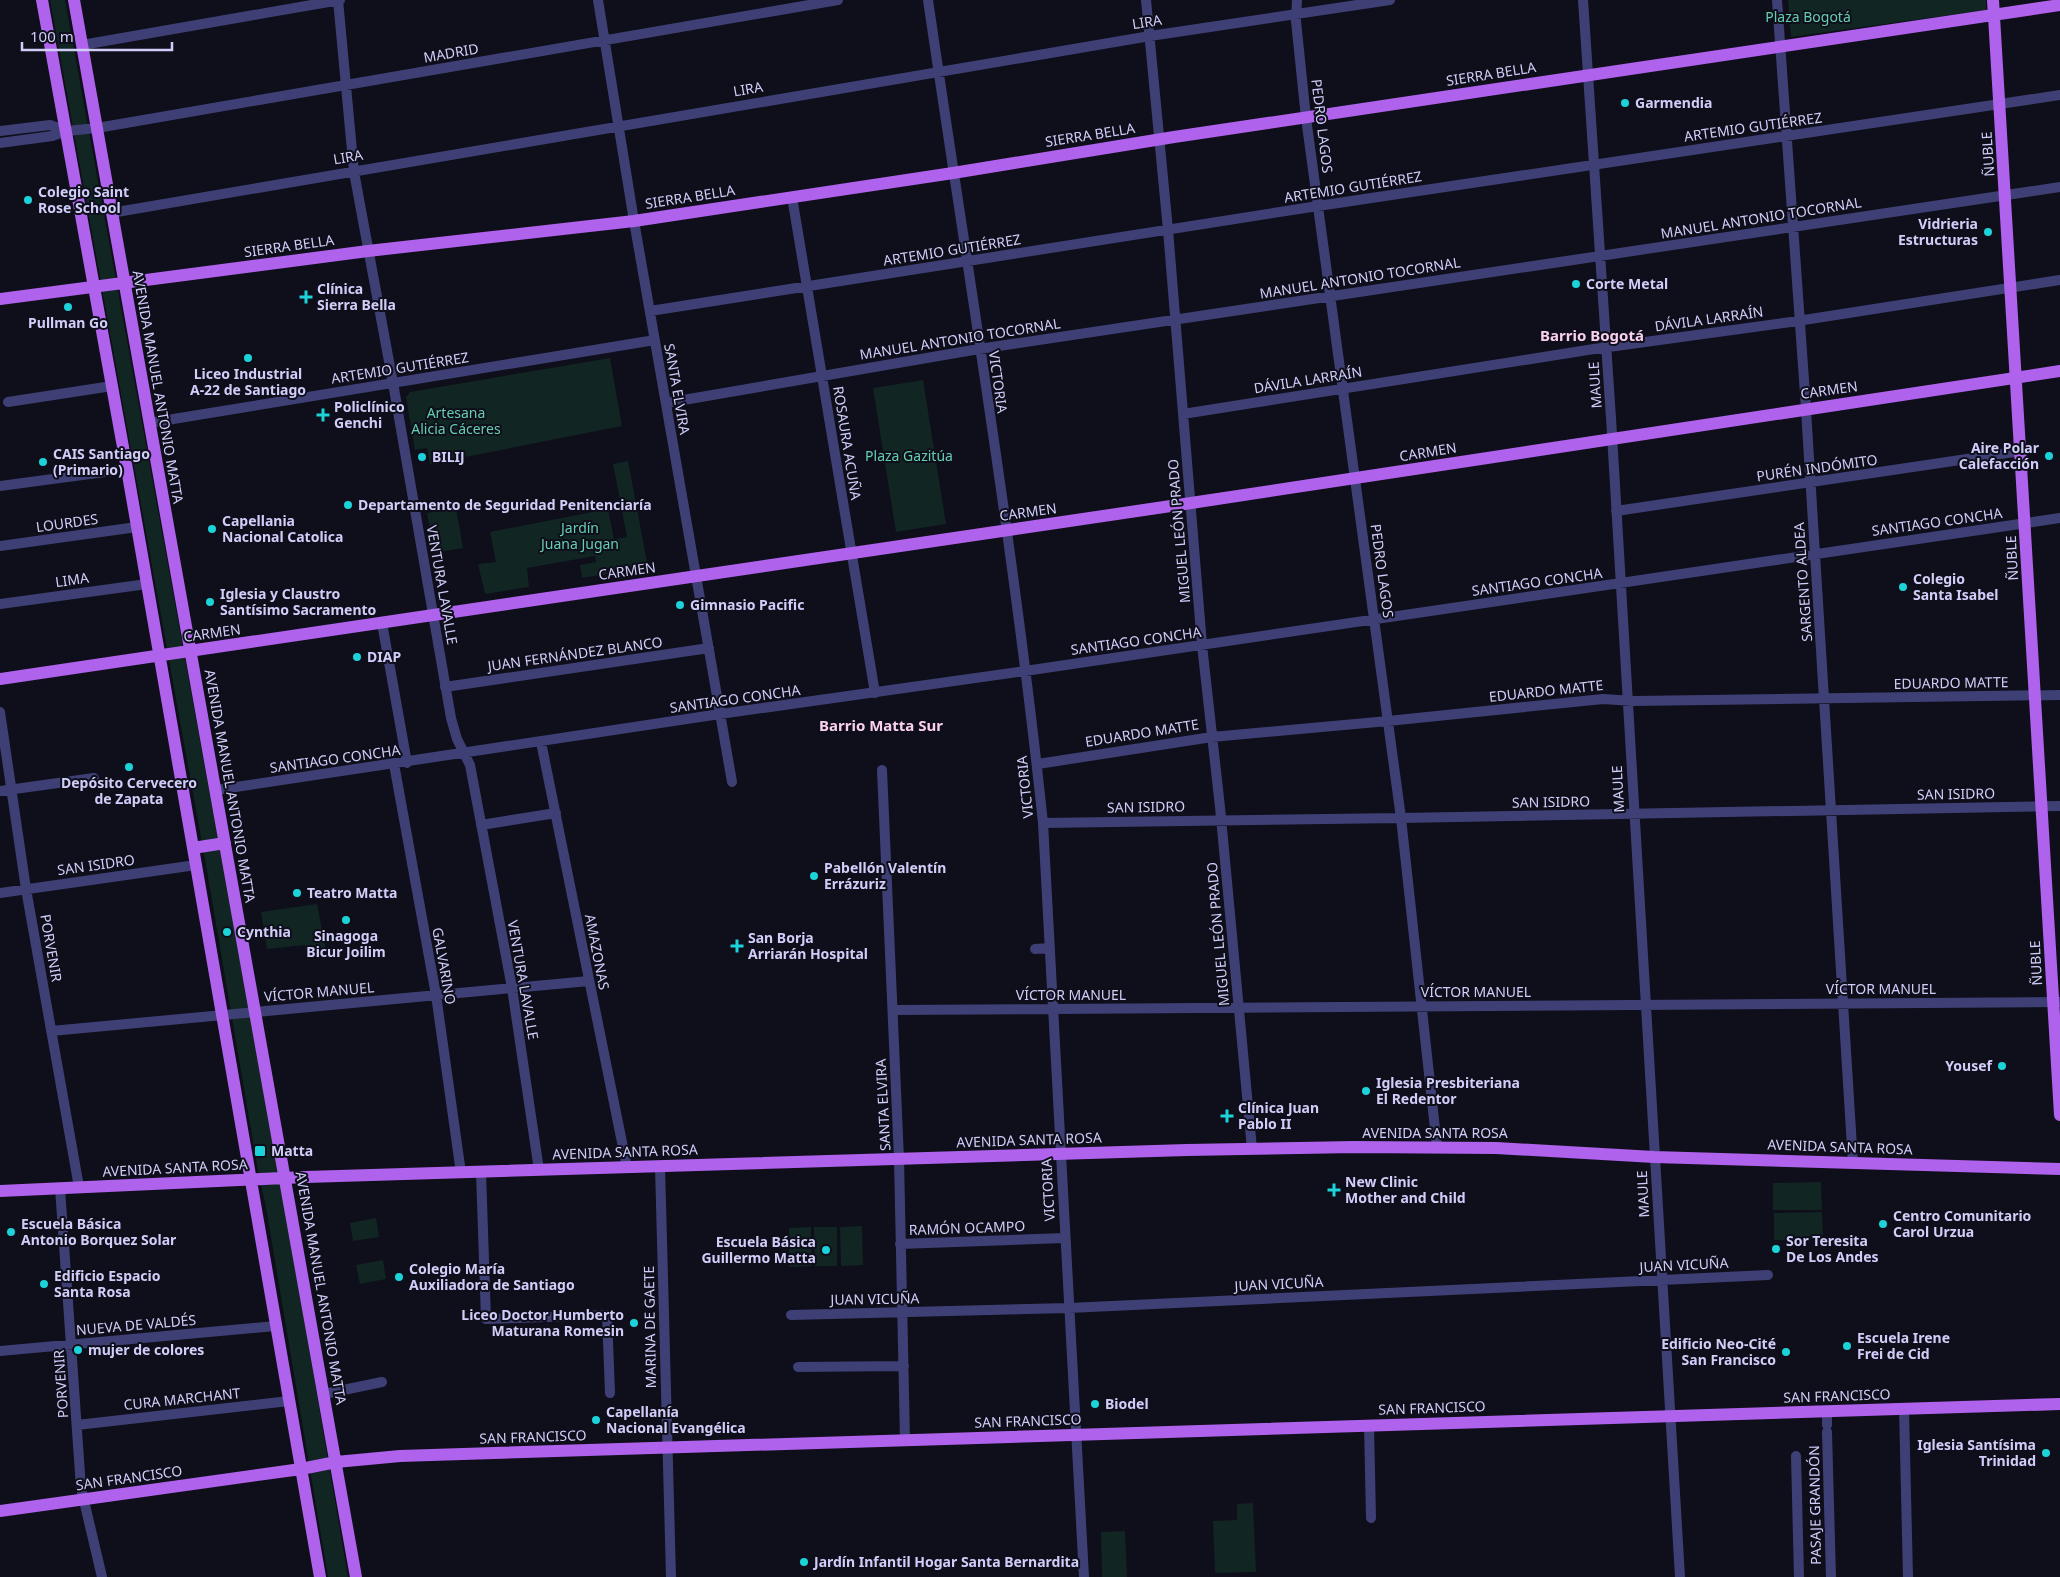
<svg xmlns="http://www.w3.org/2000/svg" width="2060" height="1577" font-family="'Noto Sans',sans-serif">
  <rect width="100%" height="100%" fill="#0f0e1b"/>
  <path fill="#112523" d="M50,0h15l219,1202 64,375h-20l-62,-370 -8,-36 -52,-306z
    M1788,0h198v10l-195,27z
    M610,358l12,68 -192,38 -3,-16 -12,2 -9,-53 4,-5z
    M923,380l23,144 -50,8 -23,-144z
    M628,461l20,106 -66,11 -2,-13 16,-3 -1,-6 -68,12 2,19 -44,7 -7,-30 18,-2 -6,-30 118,-23 6,30 13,-2 -14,-73z
    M456,508l7,40 -29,5 -7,-40z
    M317,904l9,47 -20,2 -1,-8 -38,4 -6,-37z
    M1821,1182l1,28h-49v-27z
    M1822,1212l1,27 -49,1v-27z
    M376,1218l3,19 -26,4 -3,-18z
    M862,1226l1,39 -22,1 -1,-39z
    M811,1227l1,39 -23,1v-39z
    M814,1227h23v39h-22z
    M383,1260l3,19 -26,5 -4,-19z
    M1253,1503l3,69 -41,1 -2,-52 24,-1v-16z
    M1125,1531l2,46h-25l-1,-45z"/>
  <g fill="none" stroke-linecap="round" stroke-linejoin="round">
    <path stroke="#3e4075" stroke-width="10" d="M338,0l16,172 39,211 58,335 6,21 13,26 42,223 27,182
      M598,0l36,221 98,561
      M928,0c40,274 86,547 115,823l41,754
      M1146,0l22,230 34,415 18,162 32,342
      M1297,0l-1,21 10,97 95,700 36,329
      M1583,0l28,418 69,1159
      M1777,0l28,394 48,769
      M82,45l258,-45
      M0,131l50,-6 17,6
      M0,143l52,-7 15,-5 30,-3 741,-128
      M792,197l83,496
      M111,213l1039,-177 240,-36
      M650,311l668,-105 742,-111
      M8,402l104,-16
      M666,403l313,-54 1081,-162
      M1183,414l411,-65 197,-27 269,-42
      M149,423l506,-83
      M0,486l127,-17
      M1616,511l405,-60
      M0,546l137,-19
      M0,604l147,-20
      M382,623l25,140
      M445,687l264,-39
      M0,712l26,177 53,298
      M541,742l86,425
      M394,764l42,231 25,178
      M1038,764l174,-27 176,-16 215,-22 30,2 427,-6
      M882,770l17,389 6,281
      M216,790l504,-76 305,-43 1035,-153
      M0,791l94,-13
      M1043,823l358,-5 659,-12
      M481,825l75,-12
      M0,893l196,-28
      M1035,949l15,-1
      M893,1010l1167,-8
      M51,1031l538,-50
      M660,1166l11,411
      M481,1172l5,147 121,-4 3,78
      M60,1188l21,300 21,89
      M900,1244l164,-6
      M791,1315l278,-7 699,-33
      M0,1351l275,-25
      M798,1367l106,-1
      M324,1394l58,-12
      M1904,1409l4,168
      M1827,1411v14
      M77,1425l212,-24
      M1369,1425l2,93
      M1827,1432l4,145
      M1796,1456l3,121"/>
    <path stroke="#af62ec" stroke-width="12" d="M42,0l85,469 193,1108
      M74,0l282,1577
      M1993,0l67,1115
      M0,299l368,-48 266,-30 319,-48 221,-36 886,-132
      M0,679l1191,-176 869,-132
      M193,848l32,-5
      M0,1191l306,-14 881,-27 167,-3 142,1 158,9 406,12
      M0,1511l301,-42 35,-7 64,-6 1660,-52"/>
  </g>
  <g fill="#1bd3d8" stroke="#0f0e1b" stroke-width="2">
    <circle cx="1625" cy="103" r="5"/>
    <circle cx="28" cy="200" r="5"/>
    <circle cx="1988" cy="232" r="5"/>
    <circle cx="1576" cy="284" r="5"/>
    <path d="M303.5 289.5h5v5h5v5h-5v5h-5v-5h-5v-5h5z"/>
    <circle cx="68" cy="307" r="5"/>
    <circle cx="248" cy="358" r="5"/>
    <path d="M320.5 407.5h5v5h5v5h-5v5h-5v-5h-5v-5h5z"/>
    <circle cx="2049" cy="456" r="5"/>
    <circle cx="422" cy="457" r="5"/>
    <circle cx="43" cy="462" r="5"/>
    <circle cx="348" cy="505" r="5"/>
    <circle cx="212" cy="529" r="5"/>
    <circle cx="1903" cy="587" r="5"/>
    <circle cx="210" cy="602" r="5"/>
    <circle cx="680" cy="605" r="5"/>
    <circle cx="357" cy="657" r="5"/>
    <circle cx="129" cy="767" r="5"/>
    <circle cx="814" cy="876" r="5"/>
    <circle cx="297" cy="893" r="5"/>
    <circle cx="346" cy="920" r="5"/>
    <circle cx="227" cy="932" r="5"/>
    <path d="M734.5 938.5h5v5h5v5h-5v5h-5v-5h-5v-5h5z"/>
    <circle cx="2002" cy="1066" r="5"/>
    <circle cx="1366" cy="1091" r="5"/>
    <path d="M1224.5 1108.5h5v5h5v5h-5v5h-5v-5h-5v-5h5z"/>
    <rect x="254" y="1145" width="12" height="12" rx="2.5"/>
    <path d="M1331.5 1182.5h5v5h5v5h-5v5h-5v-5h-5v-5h5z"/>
    <circle cx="1883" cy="1224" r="5"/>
    <circle cx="11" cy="1232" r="5"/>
    <circle cx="1776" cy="1249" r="5"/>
    <circle cx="826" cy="1250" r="5"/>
    <circle cx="399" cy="1277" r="5"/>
    <circle cx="44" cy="1284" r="5"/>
    <circle cx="634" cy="1323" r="5"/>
    <circle cx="1847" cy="1346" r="5"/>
    <circle cx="78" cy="1350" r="5"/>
    <circle cx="1786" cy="1352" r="5"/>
    <circle cx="1095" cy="1404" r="5"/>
    <circle cx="596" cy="1420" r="5"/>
    <circle cx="2046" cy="1453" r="5"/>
    <circle cx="804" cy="1562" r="5"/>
  </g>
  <g text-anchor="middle" stroke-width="4" stroke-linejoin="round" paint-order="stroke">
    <g font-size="14" fill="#64cfad" stroke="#0f0e1b">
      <text x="1808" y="22">Plaza Bogotá</text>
      <text x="456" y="418">Artesana<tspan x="456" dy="16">Alicia Cáceres</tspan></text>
      <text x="909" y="461">Plaza Gazitúa</text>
      <text x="580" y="533">Jardín<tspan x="580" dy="16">Juana Jugan</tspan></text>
    </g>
    <g font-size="14" fill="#d0cef9" stroke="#0f0e1b">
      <text transform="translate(1147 22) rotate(-9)" y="5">LIRA</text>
      <text transform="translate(451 53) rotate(-10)" y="5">MADRID</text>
      <text transform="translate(1491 74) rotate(-9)" y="5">SIERRA BELLA</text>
      <text transform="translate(748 89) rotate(-10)" y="5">LIRA</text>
      <text transform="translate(1322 126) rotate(83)" y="5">PEDRO LAGOS</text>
      <text transform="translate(1753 127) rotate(-8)" y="5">ARTEMIO GUTIÉRREZ</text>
      <text transform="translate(1090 135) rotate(-9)" y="5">SIERRA BELLA</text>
      <text transform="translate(1988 154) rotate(-94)" y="5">ÑUBLE</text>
      <text transform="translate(348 157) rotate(-10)" y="5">LIRA</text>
      <text transform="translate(1353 187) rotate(-9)" y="5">ARTEMIO GUTIÉRREZ</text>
      <text transform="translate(690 197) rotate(-9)" y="5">SIERRA BELLA</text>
      <text transform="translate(1761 218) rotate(-9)" y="5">MANUEL ANTONIO TOCORNAL</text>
      <text transform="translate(289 246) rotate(-8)" y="5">SIERRA BELLA</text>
      <text transform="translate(952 250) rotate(-9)" y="5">ARTEMIO GUTIÉRREZ</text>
      <text transform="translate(1360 278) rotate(-9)" y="5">MANUEL ANTONIO TOCORNAL</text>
      <text transform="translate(1709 319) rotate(-8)" y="5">DÁVILA LARRAÍN</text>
      <text transform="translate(960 339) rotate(-9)" y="5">MANUEL ANTONIO TOCORNAL</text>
      <text transform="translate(400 368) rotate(-9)" y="5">ARTEMIO GUTIÉRREZ</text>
      <text transform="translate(1308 380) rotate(-9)" y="5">DÁVILA LARRAÍN</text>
      <text transform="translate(998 382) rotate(82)" y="5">VICTORIA</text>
      <text transform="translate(1595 385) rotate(-94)" y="5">MAULE</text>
      <text transform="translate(158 387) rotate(80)" y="5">AVENIDA MANUEL ANTONIO MATTA</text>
      <text transform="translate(677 389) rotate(80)" y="5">SANTA ELVIRA</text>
      <text transform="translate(1829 390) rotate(-8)" y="5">CARMEN</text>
      <text transform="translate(847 443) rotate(81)" y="5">ROSAURA ACUÑA</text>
      <text transform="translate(1428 452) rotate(-9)" y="5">CARMEN</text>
      <text transform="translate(1817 468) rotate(-8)" y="5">PURÉN INDÓMITO</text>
      <text transform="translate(1028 512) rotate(-8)" y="5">CARMEN</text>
      <text transform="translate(1937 522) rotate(-8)" y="5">SANTIAGO CONCHA</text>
      <text transform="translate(67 523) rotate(-8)" y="5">LOURDES</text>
      <text transform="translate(1179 531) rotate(-95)" y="5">MIGUEL LEÓN PRADO</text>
      <text transform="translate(2012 558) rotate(-93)" y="5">ÑUBLE</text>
      <text transform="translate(627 571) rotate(-8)" y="5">CARMEN</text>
      <text transform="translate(1382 571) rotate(82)" y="5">PEDRO LAGOS</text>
      <text transform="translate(72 580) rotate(-8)" y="5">LIMA</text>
      <text transform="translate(1537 582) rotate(-8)" y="5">SANTIAGO CONCHA</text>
      <text transform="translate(1803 582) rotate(-94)" y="5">SARGENTO ALDEA</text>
      <text transform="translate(442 585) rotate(80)" y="5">VENTURA LAVALLE</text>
      <text transform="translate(212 633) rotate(-8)" y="5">CARMEN</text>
      <text transform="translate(1136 641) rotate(-8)" y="5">SANTIAGO CONCHA</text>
      <text transform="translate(575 654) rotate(-8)" y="5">JUAN FERNÁNDEZ BLANCO</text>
      <text transform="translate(1951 683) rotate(-1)" y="5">EDUARDO MATTE</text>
      <text transform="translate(1546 691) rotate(-6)" y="5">EDUARDO MATTE</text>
      <text transform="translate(735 699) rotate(-8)" y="5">SANTIAGO CONCHA</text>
      <text transform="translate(1142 733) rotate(-9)" y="5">EDUARDO MATTE</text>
      <text transform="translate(335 759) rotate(-8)" y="5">SANTIAGO CONCHA</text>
      <text transform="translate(230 786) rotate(80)" y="5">AVENIDA MANUEL ANTONIO MATTA</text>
      <text transform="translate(1025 787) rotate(-96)" y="5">VICTORIA</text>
      <text transform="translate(1618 789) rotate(-93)" y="5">MAULE</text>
      <text transform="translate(1956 794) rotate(-1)" y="5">SAN ISIDRO</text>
      <text transform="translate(1551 802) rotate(-1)" y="5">SAN ISIDRO</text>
      <text transform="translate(1146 807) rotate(-1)" y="5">SAN ISIDRO</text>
      <text transform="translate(96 865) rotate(-8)" y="5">SAN ISIDRO</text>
      <text transform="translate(1218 934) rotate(-95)" y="5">MIGUEL LEÓN PRADO</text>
      <text transform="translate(51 948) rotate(80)" y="5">PORVENIR</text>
      <text transform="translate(597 952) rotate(79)" y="5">AMAZONAS</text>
      <text transform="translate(2036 963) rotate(-93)" y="5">ÑUBLE</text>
      <text transform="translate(444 966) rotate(80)" y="5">GALVARINO</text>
      <text transform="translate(523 980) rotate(80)" y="5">VENTURA LAVALLE</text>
      <text x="1881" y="994">VÍCTOR MANUEL</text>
      <text transform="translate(319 992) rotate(-5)" y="5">VÍCTOR MANUEL</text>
      <text x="1476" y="997">VÍCTOR MANUEL</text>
      <text x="1071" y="1000">VÍCTOR MANUEL</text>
      <text transform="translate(883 1105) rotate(-93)" y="5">SANTA ELVIRA</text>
      <text x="1435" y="1138">AVENIDA SANTA ROSA</text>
      <text transform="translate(1029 1140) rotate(-2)" y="5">AVENIDA SANTA ROSA</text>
      <text transform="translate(1840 1147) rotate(2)" y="5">AVENIDA SANTA ROSA</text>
      <text transform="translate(625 1152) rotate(-2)" y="5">AVENIDA SANTA ROSA</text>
      <text transform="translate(175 1168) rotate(-3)" y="5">AVENIDA SANTA ROSA</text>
      <text transform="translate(1048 1190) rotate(-93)" y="5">VICTORIA</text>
      <text transform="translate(1643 1194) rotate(-93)" y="5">MAULE</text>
      <text transform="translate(967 1228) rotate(-2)" y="5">RAMÓN OCAMPO</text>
      <text transform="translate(1684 1265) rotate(-3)" y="5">JUAN VICUÑA</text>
      <text transform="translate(1279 1284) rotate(-3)" y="5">JUAN VICUÑA</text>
      <text transform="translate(321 1288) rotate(80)" y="5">AVENIDA MANUEL ANTONIO MATTA</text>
      <text transform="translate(875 1299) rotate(-1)" y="5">JUAN VICUÑA</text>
      <text transform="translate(136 1325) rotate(-5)" y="5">NUEVA DE VALDÉS</text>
      <text transform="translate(650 1327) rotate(-91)" y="5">MARINA DE GAETE</text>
      <text transform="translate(61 1384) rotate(-94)" y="5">PORVENIR</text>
      <text transform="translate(1837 1396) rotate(-2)" y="5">SAN FRANCISCO</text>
      <text transform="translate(182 1399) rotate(-6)" y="5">CURA MARCHANT</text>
      <text transform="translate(1432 1408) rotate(-2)" y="5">SAN FRANCISCO</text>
      <text transform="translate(1028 1421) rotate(-2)" y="5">SAN FRANCISCO</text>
      <text transform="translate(533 1437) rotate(-2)" y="5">SAN FRANCISCO</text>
      <text transform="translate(129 1478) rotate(-8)" y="5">SAN FRANCISCO</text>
      <text transform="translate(1815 1505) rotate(-91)" y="5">PASAJE GRANDÓN</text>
    </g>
    <g font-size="14" font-weight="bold" fill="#d0cef9" stroke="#0f0e1b" text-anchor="start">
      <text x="1635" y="108">Garmendia</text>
      <text x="38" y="197">Colegio Saint<tspan x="38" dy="16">Rose School</tspan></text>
      <text x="1978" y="229" text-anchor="end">Vidrieria<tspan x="1978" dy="16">Estructuras</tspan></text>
      <text x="1586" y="289">Corte Metal</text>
      <text x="317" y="294">Clínica<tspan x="317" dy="16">Sierra Bella</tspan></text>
      <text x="68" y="328" text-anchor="middle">Pullman Go</text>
      <text x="248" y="379" text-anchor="middle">Liceo Industrial<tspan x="248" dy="16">A-22 de Santiago</tspan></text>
      <text x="334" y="412">Policlínico<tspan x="334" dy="16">Genchi</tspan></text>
      <text x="2039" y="453" text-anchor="end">Aire Polar<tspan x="2039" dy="16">Calefacción</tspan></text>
      <text x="53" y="459">CAIS Santiago<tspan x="53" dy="16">(Primario)</tspan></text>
      <text x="432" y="462">BILIJ</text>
      <text x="358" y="510">Departamento de Seguridad Penitenciaría</text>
      <text x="222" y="526">Capellania<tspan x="222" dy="16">Nacional Catolica</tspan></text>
      <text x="1913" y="584">Colegio<tspan x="1913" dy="16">Santa Isabel</tspan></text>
      <text x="220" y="599">Iglesia y Claustro<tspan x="220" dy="16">Santísimo Sacramento</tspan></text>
      <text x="690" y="610">Gimnasio Pacific</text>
      <text x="367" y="662">DIAP</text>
      <text x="129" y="788" text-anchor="middle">Depósito Cervecero<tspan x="129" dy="16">de Zapata</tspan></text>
      <text x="824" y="873">Pabellón Valentín<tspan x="824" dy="16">Errázuriz</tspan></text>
      <text x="307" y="898">Teatro Matta</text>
      <text x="237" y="937">Cynthia</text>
      <text x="346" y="941" text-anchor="middle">Sinagoga<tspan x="346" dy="16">Bicur Joilim</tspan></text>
      <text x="748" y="943">San Borja<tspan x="748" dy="16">Arriarán Hospital</tspan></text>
      <text x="1992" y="1071" text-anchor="end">Yousef</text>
      <text x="1376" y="1088">Iglesia Presbiteriana<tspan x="1376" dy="16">El Redentor</tspan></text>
      <text x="1238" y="1113">Clínica Juan<tspan x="1238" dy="16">Pablo II</tspan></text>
      <text x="271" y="1156">Matta</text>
      <text x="1345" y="1187">New Clinic<tspan x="1345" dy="16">Mother and Child</tspan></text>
      <text x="1893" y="1221">Centro Comunitario<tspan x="1893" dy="16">Carol Urzua</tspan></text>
      <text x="21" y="1229">Escuela Básica<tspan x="21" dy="16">Antonio Borquez Solar</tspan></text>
      <text x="1786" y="1246">Sor Teresita<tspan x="1786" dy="16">De Los Andes</tspan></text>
      <text x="816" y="1247" text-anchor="end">Escuela Básica<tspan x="816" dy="16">Guillermo Matta</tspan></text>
      <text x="409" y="1274">Colegio María<tspan x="409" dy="16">Auxiliadora de Santiago</tspan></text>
      <text x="54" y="1281">Edificio Espacio<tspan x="54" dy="16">Santa Rosa</tspan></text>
      <text x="624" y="1320" text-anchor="end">Liceo Doctor Humberto<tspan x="624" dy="16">Maturana Romesin</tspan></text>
      <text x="1857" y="1343">Escuela Irene<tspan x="1857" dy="16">Frei de Cid</tspan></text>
      <text x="1776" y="1349" text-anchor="end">Edificio Neo-Cité<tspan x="1776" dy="16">San Francisco</tspan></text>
      <text x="88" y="1355">mujer de colores</text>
      <text x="1105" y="1409">Biodel</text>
      <text x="606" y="1417">Capellanía<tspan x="606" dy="16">Nacional Evangélica</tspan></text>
      <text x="2036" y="1450" text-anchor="end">Iglesia Santísima<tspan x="2036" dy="16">Trinidad</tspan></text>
      <text x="814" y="1567">Jardín Infantil Hogar Santa Bernardita</text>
    </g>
    <g font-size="15" font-weight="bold" fill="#f9d0ed" stroke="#0f0e1b">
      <text x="1592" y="341">Barrio Bogotá</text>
      <text x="881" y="731">Barrio Matta Sur</text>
    </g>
  </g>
  <path d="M22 42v8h150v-8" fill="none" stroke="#d0cef9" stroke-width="2.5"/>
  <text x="30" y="42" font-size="15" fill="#d0cef9" stroke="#0f0e1b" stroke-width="4" paint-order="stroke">100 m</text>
</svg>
